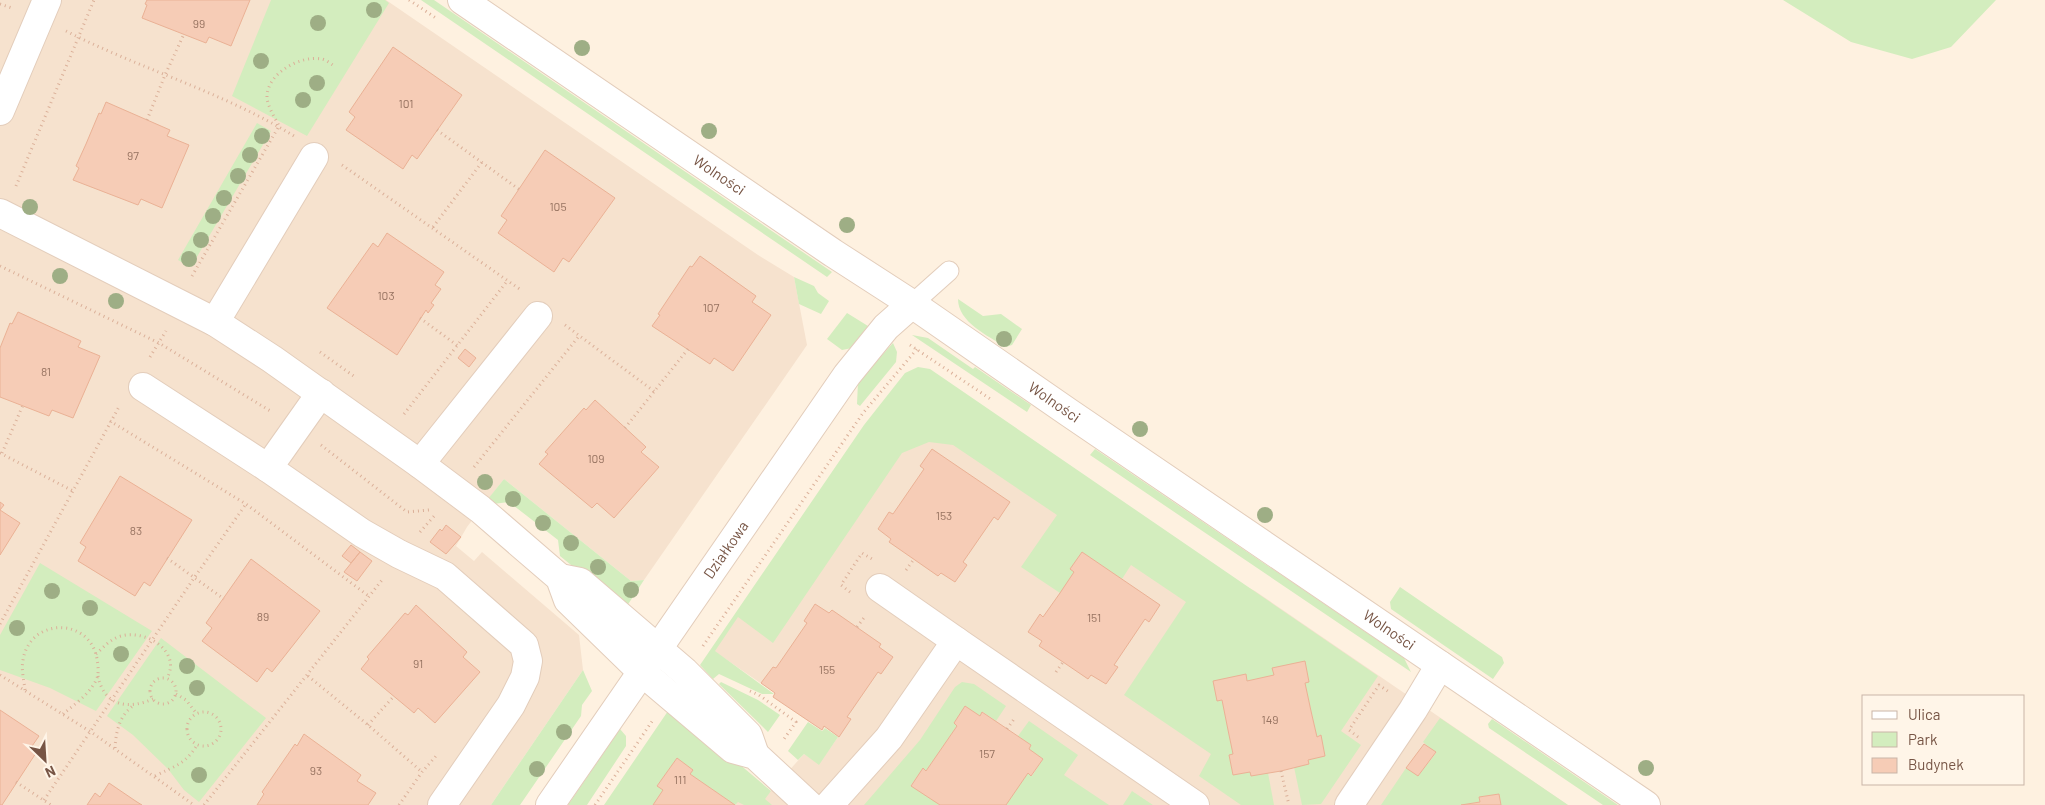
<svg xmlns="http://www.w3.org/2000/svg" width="2045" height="805" font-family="Barlow,sans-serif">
  <rect width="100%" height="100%" fill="#fef1e0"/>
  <path fill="#f6e2ce" d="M0,0h386l372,255 36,22 13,68 -163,235 -13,1 -127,-102 -37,48 -11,19 18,15 8,-9 97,83 4,35 -92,135h-491z
    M886,400l369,191 313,214h-958l55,-82 103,71 36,-40 15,10 19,-27 -13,-10 -3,3 -49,-33 2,-4 -61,-42z"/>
  <path fill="#d3edbe" d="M271,0h114l4,3 -82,133 -75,-40z
    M421,0h13l398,272 -5,5z
    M1783,0h213l-45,47 -39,12 -61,-17z
    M257,123l14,8 -80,136 -13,-7z
    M794,277l20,9 4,7 11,8 -8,13 -22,-10z
    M958,299l25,17 18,-2 21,15 -10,16 -6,2c-18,-11 -48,-25 -48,-48z
    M847,313l21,13 -16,22 -10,2 -15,-11z
    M912,335l16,3 45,31 2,-2 56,38 -4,7z
    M893,343l4,9 -1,10 -36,44 -3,-2 1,-22z
    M918,367l12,2 448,307 -37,55 20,14 -40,59 -19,1 -8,-38 15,-3 -1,-4 17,-4 -5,-21 -3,2 -12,-54 4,-2 -4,-19 -32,6 1,7 -27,6 -1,-7 -29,27 5,-1 11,54 -4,1 4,20 17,-3 1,4 17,-3 6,32h-33l-42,-29 12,-22 -87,-59 62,-93 -55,-37 -9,14 -40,-27 -11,17 3,3 -14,21 -39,-26 36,-52 -104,-70 -24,-3 -27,11 -129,190 -35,-26 -23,34 59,43h-12l-43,-20 -6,5 -13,-14 164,-240 41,-52z
    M1095,449l309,209 7,14 -321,-217z
    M504,479l127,102 13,-1 -19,29 -65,-53 -2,-16 -49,-38 -16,2 -5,-5z
    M40,563l112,68 -56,80 -46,-23 -50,-18v-35z
    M1400,587l102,70 2,6 -11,16 -102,-70 -1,-7z
    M161,638l105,80 -67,84 -15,-12 -16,-21 -35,-34 -26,-19z
    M583,670l9,21 -10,14 -1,11 -61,89h-29z
    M721,682l37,18 22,15 -12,17 -49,-48z
    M962,682l12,2 32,22 -10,15 -13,-9 -3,4 -15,-10 -11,17 3,3 -31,45 -3,-3 -12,17 29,20h-76l56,-65 35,-53z
    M668,711l18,8 85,72 -6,8 7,6h-28l-6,-3 -3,3 -45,-31 3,-4 -16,-12 -20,28 6,4 -10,15h-49z
    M1440,718l128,87h-67l-2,-11 -20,3 1,5 -19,3h-80l25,-37 12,8 18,-23 -13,-11z
    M1492,719l126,86h-15l-114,-77 -1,-4z
    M1029,721l49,34 -14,20 45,30h-103l22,-32 4,3 11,-17 -14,-10 2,-4 -13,-9z
    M808,722l14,9 3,-3 13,9 -19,28 -15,-11 -6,6 -10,-9z
    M620,729l6,7v10l-39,59h-19z
    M1132,791l21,14h-30z"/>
  <path fill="#f6ccb6" stroke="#eab195" d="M147,0h103l-19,46 -22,-9 -3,6 -64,-25 5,-13 -2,-1z
    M393,47l69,48 -45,64 -5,-4 -9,14 -57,-39 9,-13 -6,-5z
    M106,102l64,28 -3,6 22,9 -27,63 -21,-9 -3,6 -65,-25 6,-12 -3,-2 10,-22 13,-31 2,1z
    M545,150l70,48 -46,64 -6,-4 -9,14 -56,-39 9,-13 -6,-4z
    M387,233l57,39 -9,13 6,4 -10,14 3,2 -6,8 -2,-3 -29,45 -70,-47 46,-65 5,4z
    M700,256l56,40 -4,6 19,13 -38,56 -19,-13 -4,6 -58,-38 8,-11 -2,-1 32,-48 2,1z
    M18,312l63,29 -3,6 22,9 -27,62 -21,-8 -3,6 -49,-19v-49l10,-25 2,1z
    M465,349l11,9 -7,9 -11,-9z
    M595,400l51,47 -5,5 18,15 -45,51 -17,-15 -5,5 -53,-44 9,-10 -3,-2 39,-44 2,2z
    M932,449l78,53 -12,18 -4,-3 -31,45 4,3 -12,17 -14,-9 -3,3 -49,-34 2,-3 -13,-10 11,-17 4,2 31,-45 -4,-3z
    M120,476l72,44 -42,66 -6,-4 -9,14 -57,-35 8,-14 -6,-4z
    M0,502l4,3 -4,5 20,13 -20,32z
    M446,525l15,12 -15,17 -16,-12 10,-13 2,2z
    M351,545l9,7 -9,11 -9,-7z
    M360,552l12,9 -15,20 -13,-9z
    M1082,552l78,53 -11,17 -4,-3 -31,46 4,2 -12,17 -15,-9 -3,4 -25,-17 -24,-16 3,-5 -14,-9 12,-18 3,3 17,-24 14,-21 -4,-3z
    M251,559l69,52 -48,61 -5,-4 -10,14 -55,-41 10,-13 -6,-5z
    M815,604l14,9 3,-3 49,34 -2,3 14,10 -12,17 -3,-2 -31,45 4,2 -12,18 -15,-11 -2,4 -49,-33 2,-4 -14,-10 12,-16 3,1 31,-45 -3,-2z
    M416,605l51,47 -4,5 17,15 -45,51 -17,-15 -4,5 -53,-44 8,-10 -2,-2 38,-44 3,2z
    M1305,661l4,21 -4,1 6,28 6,26 4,-2 4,21 -17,4 1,4 -28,7 -30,5 -1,-4 -17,3 -4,-20 4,-1 -5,-24 -6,-30 -5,1 -4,-20 33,-7 1,7 27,-6 -2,-7z
    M965,706l15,10 2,-4 49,33 -2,4 14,10 -12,17 -3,-3 -22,32h-66l-29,-19 12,-18 3,3 31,-45 -3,-3z
    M0,710l39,26 -9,13 6,4 -34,52h-2z
    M304,734l57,41 -4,6 19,12 -8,12h-111l7,-11 -2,-2 33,-48 2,2z
    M1424,744l12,8 -18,24 -12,-8z
    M677,758l16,12 -3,4 45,31h-82l10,-15 -6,-4z
    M109,783l28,19 5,3h-55l8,-12 5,4z
    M1499,794l2,11h-40l19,-3 -1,-5z"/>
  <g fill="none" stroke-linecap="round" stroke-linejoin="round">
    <g stroke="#e3cdbb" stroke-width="21">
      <path id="service" d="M912,304l37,-33"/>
    </g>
    <g stroke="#e3cdbb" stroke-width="30">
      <g id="minor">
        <path id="s1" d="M462,0l371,253 79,51 156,108 578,393"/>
        <path d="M0,111l47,-111"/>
        <path d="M0,213l215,109 57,37 148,105 60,45 80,69 8,22 74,72 91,77 22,6 54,50"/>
        <path d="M215,322l99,-165"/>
        <path d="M143,387l125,81 94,65 37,21 46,22 79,69 4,16 -3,16 -14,28 -69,100"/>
        <path d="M420,464l118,-148"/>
        <path d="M268,468l53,-75"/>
        <path d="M560,578l20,4 105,90 63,63 7,20"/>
        <path d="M880,588l76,53"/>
        <path id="s2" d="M550,805l297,-430 39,-48 26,-23"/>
        <path d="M829,805l60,-67 67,-97 239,164"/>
        <path d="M1349,805l64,-95 27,-45"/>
      </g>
    </g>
    <path stroke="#dbb099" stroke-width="3" stroke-dasharray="1 4" stroke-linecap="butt" d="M409,0l27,18
      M0,4l12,4
      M66,31c74,38 157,61 228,105
      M147,120l18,-45 19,-41
      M437,130l83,60
      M342,165l179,125
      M16,186l78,-186
      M433,227l49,-65
      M0,266l159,77 113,69
      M192,276l87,-150c-4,-8 -11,-19 -12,-28 -1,-24 33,-43 54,-39 4,0 9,4 13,7
      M420,318l38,28
      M565,325l90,67
      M910,345l82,55
      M320,352l35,25
      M150,357l16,-26
      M404,414l104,-134
      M110,421l136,83 124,93
      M625,428l63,-79
      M321,445l86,67 22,-2
      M0,453l73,38
      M2,453l21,-48
      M474,467l105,-131
      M420,532l16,-18
      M167,558l57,41
      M906,570l8,-11
      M850,592l-9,-7 21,-32 10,6
      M0,624l120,-219
      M857,627l9,-12
      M703,646l160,-233 54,-64
      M96,654c8,-7 14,-15 25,-18 24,-7 61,15 46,42
      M1056,672l7,-10
      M0,675l91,57 103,73
      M98,676c6,30 30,34 55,23
      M308,676l60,49 54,47
      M150 691a13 13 0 1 1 26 0a13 13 0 1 1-26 0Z
      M25,690c-1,-10 -4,-20 -2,-30 7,-43 67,-43 74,-1 1,6 2,13 0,19 -6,15 -22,26 -34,36
      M750,691l9,4 37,27 -12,17
      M176,694l10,6 11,14
      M187 729a17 17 0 1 1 34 0a17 17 0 1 1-34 0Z
      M368,725l26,-29
      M1007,729l7,-10
      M1358,737l-9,-7 30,-45 10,7
      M115,748c1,-16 4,-32 18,-42
      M1281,771l8,34
      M155,776c19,-10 30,-11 42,-31
      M16,782l35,23
      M44,800l150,-222 52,-74
      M204,805l178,-225
      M399,805l23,-33 14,-16
      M595,805l58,-85"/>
    <use href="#service" stroke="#fff" stroke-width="19"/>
    <use href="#minor" stroke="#fff" stroke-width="28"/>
  </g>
  <g fill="#9eae85">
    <circle cx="374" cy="10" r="8"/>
    <circle cx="318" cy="23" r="8"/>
    <circle cx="582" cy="48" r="8"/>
    <circle cx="261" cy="61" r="8"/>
    <circle cx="317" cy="83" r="8"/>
    <circle cx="303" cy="100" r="8"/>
    <circle cx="709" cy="131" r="8"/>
    <circle cx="262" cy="136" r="8"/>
    <circle cx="250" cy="155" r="8"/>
    <circle cx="238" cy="176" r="8"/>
    <circle cx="224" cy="198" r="8"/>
    <circle cx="30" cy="207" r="8"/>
    <circle cx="213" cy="216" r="8"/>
    <circle cx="847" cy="225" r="8"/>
    <circle cx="201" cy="240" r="8"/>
    <circle cx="189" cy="259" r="8"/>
    <circle cx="60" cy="276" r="8"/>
    <circle cx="116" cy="301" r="8"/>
    <circle cx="1004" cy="339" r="8"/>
    <circle cx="1140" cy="429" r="8"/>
    <circle cx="485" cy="482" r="8"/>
    <circle cx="513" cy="499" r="8"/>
    <circle cx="1265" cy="515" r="8"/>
    <circle cx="543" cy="523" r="8"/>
    <circle cx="571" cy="543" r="8"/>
    <circle cx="598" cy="567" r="8"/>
    <circle cx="631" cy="590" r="8"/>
    <circle cx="52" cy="591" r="8"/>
    <circle cx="90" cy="608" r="8"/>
    <circle cx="17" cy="628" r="8"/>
    <circle cx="121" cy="654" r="8"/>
    <circle cx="187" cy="666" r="8"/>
    <circle cx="197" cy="688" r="8"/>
    <circle cx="564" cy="732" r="8"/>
    <circle cx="1646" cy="768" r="8"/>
    <circle cx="537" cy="769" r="8"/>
    <circle cx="199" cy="775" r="8"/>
  </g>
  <g text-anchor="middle" stroke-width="5" stroke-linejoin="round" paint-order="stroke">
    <g font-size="12" fill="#977361">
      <text x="199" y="28">99</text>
      <text x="406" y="108">101</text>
      <text x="133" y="160">97</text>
      <text x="558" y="211">105</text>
      <text x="386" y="300">103</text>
      <text x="711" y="312">107</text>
      <text x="46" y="376">81</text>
      <text x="596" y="463">109</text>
      <text x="944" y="520">153</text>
      <text x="136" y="535">83</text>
      <text x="263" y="621">89</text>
      <text x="1094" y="622">151</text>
      <text x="418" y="668">91</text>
      <text x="827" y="674">155</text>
      <text x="1270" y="724">149</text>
      <text x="987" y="758">157</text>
      <text x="316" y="775">93</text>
      <text x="680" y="784">111</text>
    </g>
    <g font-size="15" fill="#775545" stroke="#fff5e8">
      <text dy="5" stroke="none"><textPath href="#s1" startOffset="311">Wolności</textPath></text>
      <text dy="5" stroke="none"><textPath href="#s1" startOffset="716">Wolności</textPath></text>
      <text dy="5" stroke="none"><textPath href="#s2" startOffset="310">Działkowa</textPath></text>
      <text dy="5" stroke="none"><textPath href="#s1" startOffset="1121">Wolności</textPath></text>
    </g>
  </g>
  <rect x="1862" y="695" width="162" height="90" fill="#fff5e8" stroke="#c9b5a7"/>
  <rect x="1872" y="711" width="25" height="8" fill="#ffffff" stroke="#c9b5a7"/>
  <text x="1908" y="720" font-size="15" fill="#775545">Ulica</text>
  <rect x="1872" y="732" width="25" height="15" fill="#d3edbe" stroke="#c9b5a7"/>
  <text x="1908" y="745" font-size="15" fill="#775545">Park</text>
  <rect x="1872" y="758" width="25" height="15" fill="#f6ccb6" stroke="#c9b5a7"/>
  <text x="1908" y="770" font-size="15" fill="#775545">Budynek</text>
  <g transform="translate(45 760) rotate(155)" stroke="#fff5e8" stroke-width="4" paint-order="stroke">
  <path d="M0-4L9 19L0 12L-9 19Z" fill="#775545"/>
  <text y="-8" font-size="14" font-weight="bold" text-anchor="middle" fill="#775545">N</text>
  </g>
</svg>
